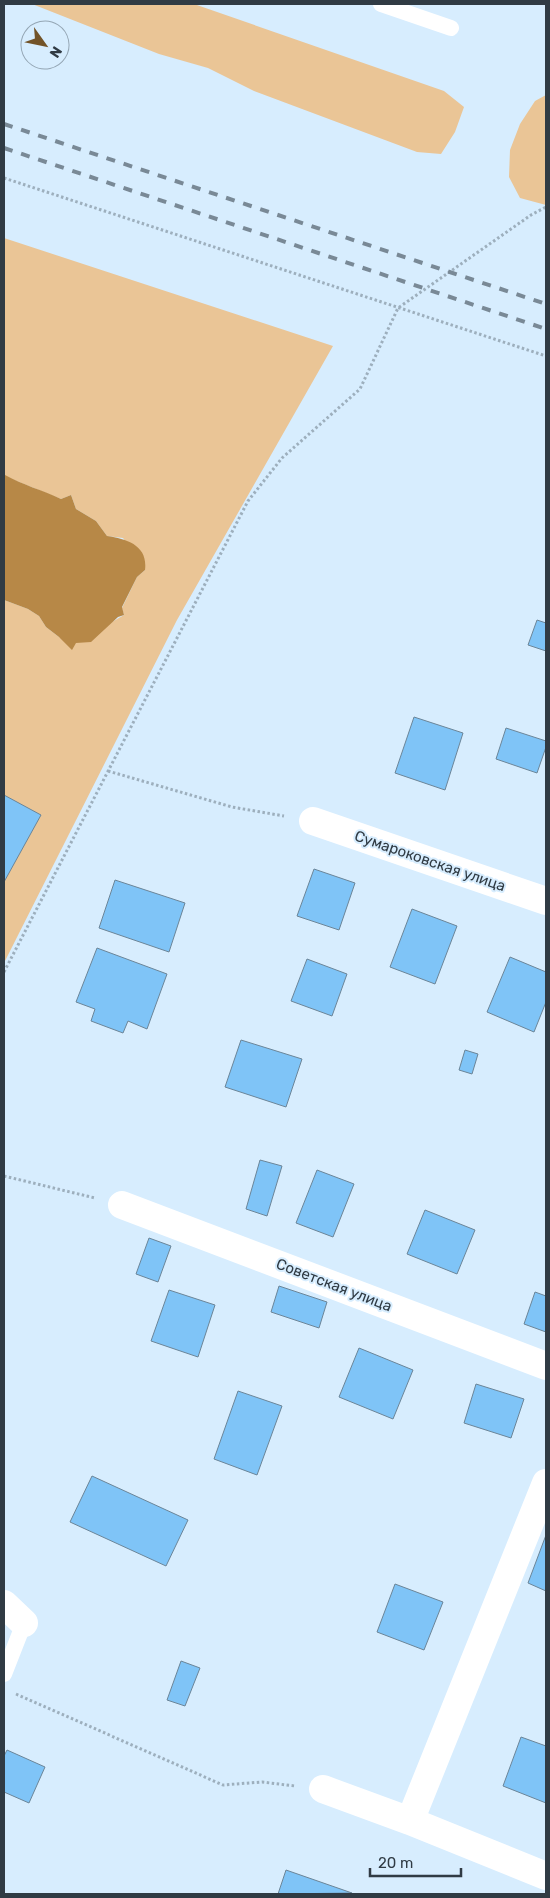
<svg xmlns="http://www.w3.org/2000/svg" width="550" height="1898" font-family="Rubik,sans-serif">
  <rect width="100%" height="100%" fill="#d7edfe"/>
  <path fill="#eac596" d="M32,4h162l250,87 20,16 -9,25 -14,22 -24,-2 -163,-61 -46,-23 -49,-14z
    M546,95v110l-26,-7 -11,-21 1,-27 10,-26 15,-23z
    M4,238l329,108 -156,274 -173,343v-363l24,9 11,7 7,11 13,10 17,6 48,-28 -2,-7 15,-31 8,-7 -22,-32 -16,-2 -11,-15 -20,-12 -5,-14 -10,4 -57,-23z"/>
  <path fill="#b78847" d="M5,475c18,10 37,15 56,24l10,-4 5,14 20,12 11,15c21,3 41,10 38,34l-8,7 -15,30 2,8 -6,2 -27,25 -15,1 -4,7 -13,-13 -13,-10 -7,-11 -11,-7 -24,-9v-124z"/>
  <path fill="#7fc4f7" stroke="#6b8598" d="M537,620l9,3v28l-18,-6z
    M414,717l49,16 -18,57 -50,-17z
    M506,728l40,13v6l-9,26 -41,-14z
    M4,795l37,20 -37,67z
    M314,869l41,14 -16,47 -42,-14z
    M115,880l70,23 -16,49 -70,-24z
    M412,909l45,17 -22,58 -45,-17z
    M97,948l70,26 -20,55 -19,-8 -5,12 -32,-12 4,-12 -19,-7z
    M510,957l36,15v30l-12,30 -47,-20z
    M307,959l40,15 -15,42 -41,-15z
    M241,1040l61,19 -16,48 -61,-20z
    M465,1050l13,4 -6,20 -13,-4z
    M260,1160l22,6 -15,50 -21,-7z
    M317,1170l37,14 -21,53 -37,-14z
    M425,1210l50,20 -18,44 -50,-20z
    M149,1238l22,8 -13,36 -22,-8z
    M279,1286l48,16 -8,26 -48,-16z
    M169,1290l46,15 -17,52 -47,-16z
    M535,1292l11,4v36l-22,-8z
    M359,1348l54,22 -20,49 -54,-22z
    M476,1384l48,15 -13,39 -47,-15z
    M238,1391l44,15 -25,69 -43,-16z
    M92,1476l96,44 -22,46 -96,-44z
    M546,1535v56l-18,-8z
    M395,1584l48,18 -19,48 -47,-18z
    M181,1661l19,7 -15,38 -18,-6z
    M521,1737l25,9v57l-43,-17z
    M7,1750l38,17 -16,36 -25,-11v-36z
    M286,1870l66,23 -74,1z"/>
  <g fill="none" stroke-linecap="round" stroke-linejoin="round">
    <path stroke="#9dafbd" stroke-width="3" stroke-dasharray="2.5 2.5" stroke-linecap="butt" d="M4,178l542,178
      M108,771l124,36 52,9
      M4,972l244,-471 34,-43 78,-69 38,-81 133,-93 15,-8
      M4,1176l91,22
      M16,1694l207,91 39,-3 33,4"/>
    <path stroke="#fff" stroke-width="16" d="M381,4l70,24
      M4,1674l20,-51"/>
    <path stroke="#fff" stroke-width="28" d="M313,821l233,80
      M122,1205l424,161
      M4,1604l20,19
      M323,1789l87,32 136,55
      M410,1821l136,-338"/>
    <path stroke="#798996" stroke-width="4" stroke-dasharray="9 9" stroke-linecap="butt" d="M4,124l542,180
      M4,148l542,181"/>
  </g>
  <g text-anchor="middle" stroke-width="4" stroke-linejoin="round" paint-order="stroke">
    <g font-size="15" fill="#303b44" stroke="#d7edfe">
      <text transform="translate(430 861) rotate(19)" y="5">Сумароковская улица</text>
      <text transform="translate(334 1285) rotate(21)" y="5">Советская улица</text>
    </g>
  </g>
  <rect width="550" height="1898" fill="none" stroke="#303b44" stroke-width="10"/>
  <g transform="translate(45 45) rotate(123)"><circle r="24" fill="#d7edfe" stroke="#94a6b4"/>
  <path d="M0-4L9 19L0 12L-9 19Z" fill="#725328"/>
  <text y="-8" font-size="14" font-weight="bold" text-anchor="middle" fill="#303b44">N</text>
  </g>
  <path d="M370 1868v8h91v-8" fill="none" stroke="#303b44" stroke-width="2.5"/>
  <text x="378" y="1868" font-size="15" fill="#303b44" stroke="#d7edfe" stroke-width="4" paint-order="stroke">20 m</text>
</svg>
